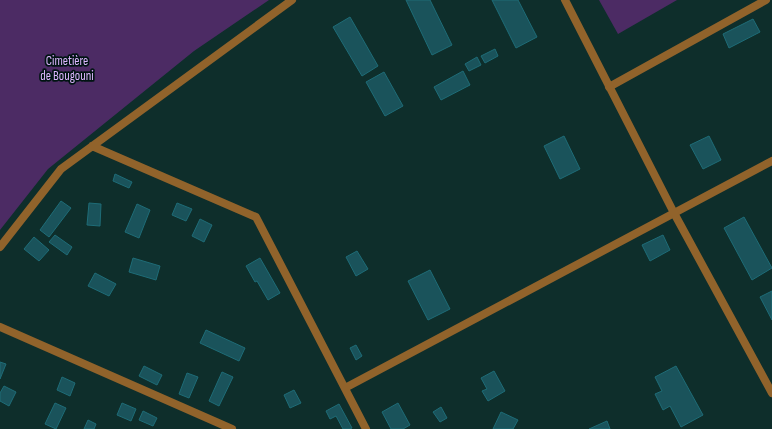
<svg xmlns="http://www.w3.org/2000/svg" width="772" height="429" font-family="'Sofia Sans Condensed',sans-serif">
  <rect width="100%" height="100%" fill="#0e2e2b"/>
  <path fill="#4c2b64" d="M0,0h269l-75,51 -146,118 -48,61z
    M599,0h78l-59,34z"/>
  <path fill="#1a535b" stroke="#1e6c77" d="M406,0h24l22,45 -20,10z
    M492,0h26l19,37 -21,11z
    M350,17l28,49 -16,10 -29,-49z
    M753,19l7,13 -31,16 -6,-14z
    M495,49l3,7 -13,7 -4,-7z
    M477,57l4,8 -12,6 -4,-7z
    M463,71l7,14 -29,15 -7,-13z
    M384,72l19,34 -18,10 -19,-34z
    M564,136l16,33 -20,10 -16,-33z
    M709,136l12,24 -18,9 -13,-24z
    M115,174l17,8 -3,6 -16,-7z
    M61,201l10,7 -22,29 -9,-7z
    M89,203l12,1 -1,22 -13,-1z
    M177,203l15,6 -6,12 -14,-6z
    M137,204l13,6 -11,28 -14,-6z
    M744,217l28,51 -20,12 -28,-52z
    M200,219l12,6 -8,17 -12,-6z
    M55,235l17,12 -5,8 -18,-13z
    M663,235l7,15 -20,11 -8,-16z
    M34,237l15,13 -10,11 -15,-12z
    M357,251l11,18 -12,7 -10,-19z
    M133,258l27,8 -4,14 -27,-8z
    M260,258l20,35 -12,7 -11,-19 -2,1 -9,-16z
    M430,270l20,39 -22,11 -20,-39z
    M95,273l21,11 -7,12 -21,-10z
    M772,291v29l-12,-23z
    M206,330l39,18 -6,13 -39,-18z
    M356,345l6,11 -6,4 -6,-12z
    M0,362l6,2 -6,15z
    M144,366l18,9 -5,10 -18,-9z
    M676,366l27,49 -22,12 -11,-21 -7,4 -8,-16 7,-3 -7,-14z
    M494,371l11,20 -17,10 -6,-10 5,-2 -6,-11z
    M222,372l11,5 -14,29 -10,-5z
    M187,373l11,4 -9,21 -10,-4z
    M62,377l13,6 -5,13 -13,-6z
    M4,386l12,6 -7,14 -9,-5v-8z
    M294,390l7,13 -11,5 -6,-13z
    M55,403l11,5 -10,21 -11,-5z
    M122,403l14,6 -5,12 -14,-6z
    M398,403l12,22 -7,4h-12l-9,-17z
    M339,404l13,24 -2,1h-7l-7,-13 -6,3 -4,-8z
    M441,407l6,11 -7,4 -7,-10z
    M143,411l14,7 -4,8 -14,-6z
    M501,412l17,8 -5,9h-20z
    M88,420l8,4 -2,5h-10z
    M607,421l3,8h-21z"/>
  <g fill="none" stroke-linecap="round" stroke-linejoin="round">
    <path stroke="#91632b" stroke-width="8" d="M609,87l157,-87
      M92,146l164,71 110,212
      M0,247l61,-78 231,-169
      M0,327l232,102
      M345,388l427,-227"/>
    <path stroke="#91632b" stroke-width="8" d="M565,0l109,213 98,180"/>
  </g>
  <g text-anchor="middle" stroke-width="3.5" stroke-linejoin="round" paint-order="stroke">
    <g font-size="13" fill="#dcb6fe" stroke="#011413">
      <text x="67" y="65">Cimetière<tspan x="67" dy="15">de Bougouni</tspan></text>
    </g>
  </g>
</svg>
